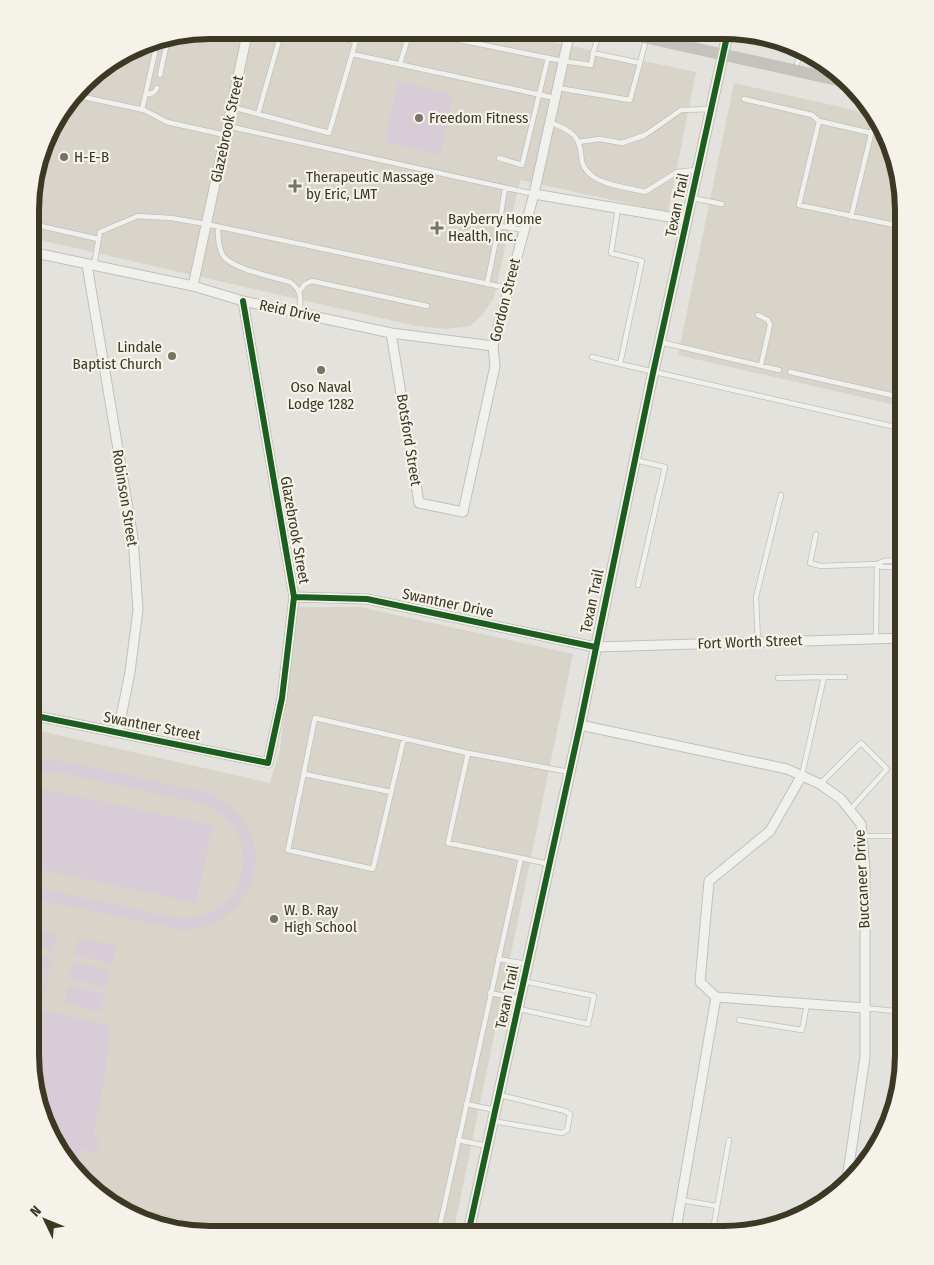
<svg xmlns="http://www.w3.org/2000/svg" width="934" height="1265" font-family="'Fira Sans Condensed',sans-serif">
  <rect width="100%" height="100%" fill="#e3e2dd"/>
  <path fill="#d8d4ca" d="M210,30l290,1 196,41 -28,140 -148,-32 -26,118 -12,17 -12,11 -24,3 -30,-3 -385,-88 1,-52 22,-66 38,-46 60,-34z
    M734,83l137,31 14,16 19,80v197l-226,-52z
    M297,607h63l213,47 -120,580 -266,-1 -77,-29 -61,-69 -19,-80 1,-326 239,54 10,-34z"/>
  <path fill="#d8cdd6" d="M398,81l55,13 -13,61 -55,-13z
    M43,760l22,1 136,30c83,25 67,137 -20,139l-151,-32v-12l143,31c76,11 99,-93 25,-114l-135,-30 -19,-1 -13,4v-13z
    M39,788l174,37 -17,78 -166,-36v-40z
    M30,928l27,6 -4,17 -23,-5z
    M78,938l38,8 -4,18 -38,-9z
    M30,953l22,5 -4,17 -18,-4z
    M73,962l37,8 -3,18 -38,-9z
    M30,978l17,4 -4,17 -13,-3z
    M68,986l37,8 -4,18 -37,-9z
    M30,1008l80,17 -5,51 -12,61 7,2 -4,14 -14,-4 -2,11 -6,3 -25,-28 -19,-80z"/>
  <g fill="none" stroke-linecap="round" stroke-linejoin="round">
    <g stroke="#c1c0bb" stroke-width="6">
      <path id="service" d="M302,30l54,11
        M415,31l148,30 28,4 2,-12 47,10 -10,37 -72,-12
        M593,53l7,-22
        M352,54l203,44
        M640,63l6,-23
        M400,64l10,-33
        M796,69l4,-18
        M160,75l6,-28 -5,-9
        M146,94c6,0 9,-1 11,-6
        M74,95l70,15 23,12 58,13
        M744,99l68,16 7,6 52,12
        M232,107l97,26 30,-103
        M142,110l16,-71
        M258,114l24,-84
        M819,121l-20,84 105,22
        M550,122c10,5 24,9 28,20 6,12 -1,20 12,32 11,11 40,14 55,18l32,-20 19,-2
        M227,126l307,68
        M578,142l22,-3 22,4 23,-8 36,-25 30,-1
        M499,158l23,7 26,-107
        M692,198l30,6
        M851,217l24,-99
        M32,224l66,15
        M499,226l6,-38
        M218,227c0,9 0,22 6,30 10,12 50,20 66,25 13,9 10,17 10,31
        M94,265l6,-33 38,-16 33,2 35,6 301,64
        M487,284l12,-58 25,4
        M299,292l6,-8 7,-3 115,25
        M758,315l10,5 2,5 -9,40
        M660,342l119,28
        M592,357l28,7 22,-103 -31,-8 7,-45
        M620,364l284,65
        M790,372l114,26
        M635,460l30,7 -27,118
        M816,534l-6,29 11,3 56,-2 5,3h22
        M876,638l1,-74 7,-3 17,-1
        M758,642l-2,-45 25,-102
        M824,677h21
        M778,678l46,-1 -22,98
        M404,738l-31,131 -85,-19 27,-132 153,35 101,19
        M468,753l-20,90 73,15
        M304,774l87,18
        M820,784l41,-41 26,26 -37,41
        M862,836h42
        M498,959l29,5
        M490,993l30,6
        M865,1008l39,4
        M519,1009l69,15 6,-28 -71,-15
        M739,1020l63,10 5,-26
        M466,1104l29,6
        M493,1121l69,12 5,-3 3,-16 -5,-3 -65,-16
        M458,1140l29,6
        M681,1200l36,6
        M119,1208l62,14 -2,8
        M438,1234l83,-376 28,6
        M712,1235l17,-95"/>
    </g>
    <g stroke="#c1c0bb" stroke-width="11">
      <path id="minor" d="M534,194l153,26
        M31,252l162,34 50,15 148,32 102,13
        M87,265l46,273 5,72 -8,62 -12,60
        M193,286l55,-256
        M391,333l28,170 44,9 32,-146 -2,-20 41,-152 36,-163
        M294,597l73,2 228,48 309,-9
        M31,715l237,48 14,-65 12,-101 -51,-296
        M580,725l207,44 33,15 21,15 20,25 4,46v187l-18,122
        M716,997l149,11
        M675,1235l41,-238 -16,-15 9,-101 61,-50 32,-56"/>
    </g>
    <g stroke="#c1c0bb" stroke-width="12">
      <path id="tertiary" d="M468,1234l112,-509 73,-352 75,-341"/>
    </g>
    <use href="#service" stroke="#f0f0ed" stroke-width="4.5"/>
    <use href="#minor" stroke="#f0f0ed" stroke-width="9"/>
    <use href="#tertiary" stroke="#f0f0ed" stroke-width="10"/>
    <path stroke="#c3c2bc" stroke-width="12" d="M617,31l225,50"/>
    <g stroke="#f4f2e9" stroke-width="9">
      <path id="cycleway" d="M294,597l73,2 228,48
        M31,715l237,48 14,-65 12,-101 -51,-296
        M468,1234l112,-509 73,-352 75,-341"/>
    </g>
    <use href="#cycleway" stroke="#1b5e20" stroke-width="6"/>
  </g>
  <g fill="#777464" stroke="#f4f2e9" stroke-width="2">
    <circle cx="419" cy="118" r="5"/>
    <circle cx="64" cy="157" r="5"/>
    <path d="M292.5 178.5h5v5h5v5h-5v5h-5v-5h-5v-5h5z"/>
    <path d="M434.5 220.5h5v5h5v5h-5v5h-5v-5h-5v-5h5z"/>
    <circle cx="172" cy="356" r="5"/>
    <circle cx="321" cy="370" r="5"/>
    <circle cx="274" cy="919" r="5"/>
  </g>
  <g text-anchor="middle" stroke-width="4.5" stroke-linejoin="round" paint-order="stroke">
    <g font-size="15" fill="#3d3823" stroke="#f4f2e9" text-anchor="start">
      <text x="429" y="123">Freedom Fitness</text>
      <text x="74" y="162">H-E-B</text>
      <text x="306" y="182">Therapeutic Massage<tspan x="306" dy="17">by Eric, LMT</tspan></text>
      <text x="448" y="224">Bayberry Home<tspan x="448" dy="17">Health, Inc.</tspan></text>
      <text x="162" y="352" text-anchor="end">Lindale<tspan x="162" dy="17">Baptist Church</tspan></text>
      <text x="321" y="392" text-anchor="middle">Oso Naval<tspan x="321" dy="17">Lodge 1282</tspan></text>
      <text x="284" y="915">W. B. Ray<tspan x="284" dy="17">High School</tspan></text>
    </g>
    <g font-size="15" fill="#3d3823" stroke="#f4f2e9">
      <text transform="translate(227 129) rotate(-78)" y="5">Glazebrook Street</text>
      <text transform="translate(677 205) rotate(-78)" y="5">Texan Trail</text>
      <text transform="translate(505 300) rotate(-76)" y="5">Gordon Street</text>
      <text transform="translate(290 311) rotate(12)" y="5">Reid Drive</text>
      <text transform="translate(409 440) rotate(81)" y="5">Botsford Street</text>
      <text transform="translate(125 498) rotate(81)" y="5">Robinson Street</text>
      <text transform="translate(295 530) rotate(80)" y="5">Glazebrook Street</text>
      <text transform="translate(592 601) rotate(-78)" y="5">Texan Trail</text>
      <text transform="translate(448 603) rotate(12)" y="5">Swantner Drive</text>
      <text transform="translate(750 642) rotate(-2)" y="5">Fort Worth Street</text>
      <text transform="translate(152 726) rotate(11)" y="5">Swantner Street</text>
      <text transform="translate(862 879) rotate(-93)" y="5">Buccaneer Drive</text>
      <text transform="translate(507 997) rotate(-78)" y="5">Texan Trail</text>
    </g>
  </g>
  <path d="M0 0H934V1265H0ZM210 39H724A171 171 0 0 1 895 210V1055A171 171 0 0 1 724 1226H210A171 171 0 0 1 39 1055V210A171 171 0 0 1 210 39Z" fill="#f4f2e9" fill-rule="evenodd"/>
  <path fill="none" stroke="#3d3823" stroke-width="6" d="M210 39H724A171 171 0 0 1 895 210V1055A171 171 0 0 1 724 1226H210A171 171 0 0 1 39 1055V210A171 171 0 0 1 210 39Z"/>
  <g transform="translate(45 1220) rotate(313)" stroke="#f4f2e9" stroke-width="4" paint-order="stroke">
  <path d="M0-4L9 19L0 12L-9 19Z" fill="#3d3823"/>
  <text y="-8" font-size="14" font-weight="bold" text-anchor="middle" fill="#3d3823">N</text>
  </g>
</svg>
